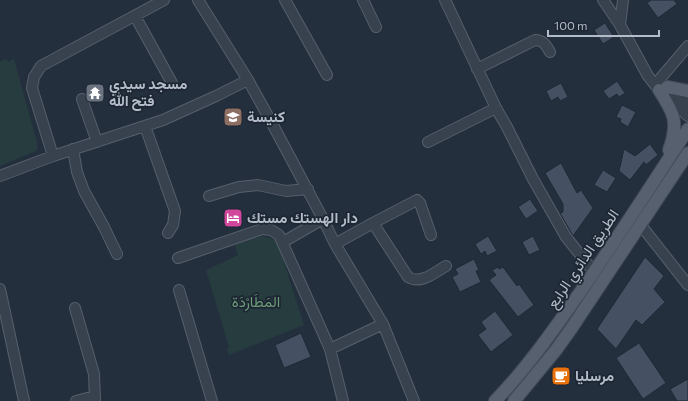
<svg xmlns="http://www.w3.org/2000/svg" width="688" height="401" font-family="Commissioner,Vazirmatn,sans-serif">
  <rect width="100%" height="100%" fill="#242f3e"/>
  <path fill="#263c3f" d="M6,59l2,3 6,-3 24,87 -2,5 -36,15v-104z
    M261,236l10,2 7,5 26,82 -75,30 -2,-6 2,-2 -23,-77 32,-15 -3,-10z"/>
  <path fill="#455162" stroke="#1f2835" d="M651,0h23l3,4 -19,14 -11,-15z
    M605,23l9,14 -11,7 -9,-14z
    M617,81l8,12 -6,4 -2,-3 -8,5 -6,-8z
    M561,83l7,14 -8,4 -2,-4 -7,4 -5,-10z
    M622,105l14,7 -8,15 -8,-5 1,-3 -5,-2z
    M650,144l8,11 -12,10 -2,-3 -14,18 -11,-9 5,-22 11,7z
    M561,163l16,30 4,-3 12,18 -20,28 -13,-23 3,-1v-8l-18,-31z
    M603,170l13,8 -9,14 -13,-7z
    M530,199l8,12 -12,8 -8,-12z
    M488,236l9,15 -10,5 -2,-5 -4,3 -6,-10z
    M533,236l7,14 -11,5 -7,-13z
    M645,257l19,19 -10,13 11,13 -23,23 -6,-5 -20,29 -19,-20z
    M474,259l5,11 -3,1 5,11 -21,10 -8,-15 6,-3 -3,-5z
    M498,267l1,2 4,-2 14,19 2,-2 15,21 -16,12 -29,-37 7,-5 -4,-5z
    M495,311l18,24 -22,17 -13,-17 8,-6 -5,-7z
    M301,333l10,24 -27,11 -9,-23z
    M639,343l27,40 -23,16 -27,-41z
    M688,379v22h-11l-7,-12z"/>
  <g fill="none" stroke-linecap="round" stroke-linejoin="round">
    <g stroke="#565f6c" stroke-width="12">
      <path id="minor" d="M198,0l50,80 26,47 49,92 12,25 48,80 31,77
        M285,0l42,75
        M363,0l13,27
        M445,0l51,108 11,19 26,52 33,58 28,35
        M603,0l17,25 28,51 11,14 29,26
        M135,16l37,67
        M620,25l3,-25
        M477,69l58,-29c8,0 11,5 15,12
        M659,80l29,-34
        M666,86l22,19
        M82,99l15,43
        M145,126l30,85 -2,14 -5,8
        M428,142l68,-34
        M73,149l4,23 7,19 20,36 13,27
        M53,156l-21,-68 2,-11 7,-11 123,-66
        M0,176l53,-20 110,-36 53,-24 32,-16
        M209,196l30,-9 19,-2 28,6 22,-2
        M373,223l35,54c13,8 27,-5 38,-11
        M640,224l48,61
        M283,242l40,-23
        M335,244l38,-21 44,-23 3,3 11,32
        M178,258l84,-29 9,1 8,5 51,114 13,52
        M0,289l24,112
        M179,290l33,111
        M75,308l19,66 1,27
        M330,349l53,-25
        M76,401l19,-5"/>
    </g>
    <g stroke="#414a57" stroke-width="14">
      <path id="major" d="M667,87l21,4
        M659,90c15,23 20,32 10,60
        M495,401c33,-34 59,-72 86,-110 37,-54 72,-108 107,-162
        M514,401l42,-51 15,-21 117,-176"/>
    </g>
    <use href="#minor" stroke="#38414e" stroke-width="10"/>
    <use href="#major" stroke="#56606e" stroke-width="12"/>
  </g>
  <defs>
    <g id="temple-square" transform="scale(1)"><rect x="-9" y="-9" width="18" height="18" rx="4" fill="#6b7280" stroke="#1d2633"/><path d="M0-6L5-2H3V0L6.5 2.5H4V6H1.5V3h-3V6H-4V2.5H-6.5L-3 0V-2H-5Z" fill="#fff"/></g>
    <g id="school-square" transform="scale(1)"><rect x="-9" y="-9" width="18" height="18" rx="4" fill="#8d6e63" stroke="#1d2633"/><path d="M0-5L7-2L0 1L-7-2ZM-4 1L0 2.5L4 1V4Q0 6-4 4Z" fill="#fff"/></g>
    <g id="hotel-square" transform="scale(1)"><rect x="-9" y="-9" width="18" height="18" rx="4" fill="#d1479c" stroke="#1d2633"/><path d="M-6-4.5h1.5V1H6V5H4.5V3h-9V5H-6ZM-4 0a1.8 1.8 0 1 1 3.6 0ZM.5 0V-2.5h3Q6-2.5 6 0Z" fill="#fff"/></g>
    <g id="cafe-square" transform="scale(1)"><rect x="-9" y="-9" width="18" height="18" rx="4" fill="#e8710a" stroke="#1d2633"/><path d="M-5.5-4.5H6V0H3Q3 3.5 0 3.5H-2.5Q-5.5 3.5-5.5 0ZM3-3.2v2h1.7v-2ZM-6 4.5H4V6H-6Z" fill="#fff"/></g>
  </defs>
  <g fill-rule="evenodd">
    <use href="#temple-square" x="95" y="93"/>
    <use href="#school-square" x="233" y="117"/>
    <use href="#hotel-square" x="233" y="218"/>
    <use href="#cafe-square" x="561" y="376"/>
  </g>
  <g text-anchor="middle" stroke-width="3.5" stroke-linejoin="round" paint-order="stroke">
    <g font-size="15" font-weight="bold" fill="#b4bcc9" stroke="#1d2633" text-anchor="start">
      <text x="109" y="89">مسجد سيدي<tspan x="109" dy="17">فتح الله</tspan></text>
      <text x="247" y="122">كنيسة</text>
      <text x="247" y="223">دار الهستك مستك</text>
      <text x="575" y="381">مرسليا</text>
    </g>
    <g font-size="15" fill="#b4bcc9" stroke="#1d2633">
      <text transform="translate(583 259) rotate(-56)" y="5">الطريق الدائري الرابع</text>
    </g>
    <g font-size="15" fill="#6b9a76" stroke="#1d2633">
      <text x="256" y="307">المَطَارْدَة</text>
    </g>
  </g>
  <path d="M548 30v6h111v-6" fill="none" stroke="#b4bcc9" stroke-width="2"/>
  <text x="554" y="30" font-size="12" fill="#b4bcc9" stroke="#1d2633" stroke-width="3" paint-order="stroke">100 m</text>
</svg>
